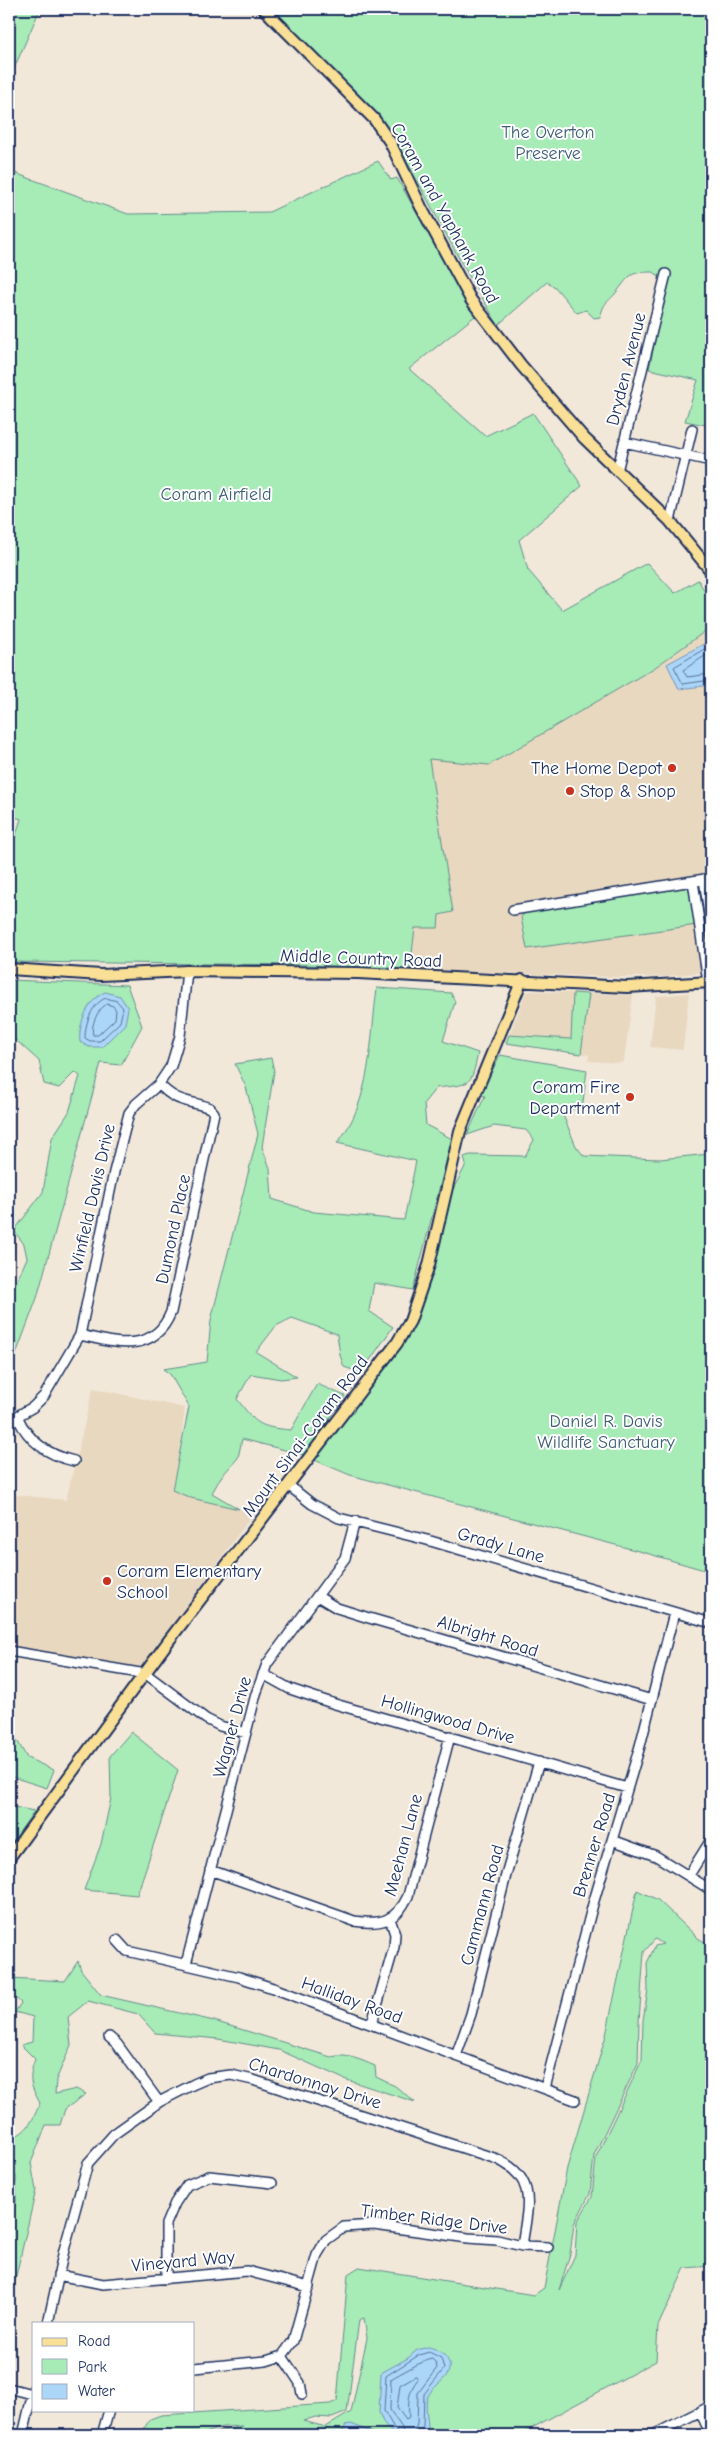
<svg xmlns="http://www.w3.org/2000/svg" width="720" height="2444" font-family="'Comic Neue',sans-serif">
  <rect width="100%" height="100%" fill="#f2e8da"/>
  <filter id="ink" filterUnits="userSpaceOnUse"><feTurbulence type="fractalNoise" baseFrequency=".02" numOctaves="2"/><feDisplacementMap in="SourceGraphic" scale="10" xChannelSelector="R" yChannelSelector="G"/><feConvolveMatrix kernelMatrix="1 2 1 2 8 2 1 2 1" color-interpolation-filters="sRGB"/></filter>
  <g filter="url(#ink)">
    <path fill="#e8d8c0" d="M711,627v344l-50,6h-47l-203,-7 4,-42h23l1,-13 13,-2 -25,-156 62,8 165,-97z
      M531,991l102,4 -9,66 -3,2 -33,-2 1,-6 -83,-12 20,-51z
      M689,993l-6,57 -33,-3 6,-51z
      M93,1388l92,20 -9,79 77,27 -111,153 -133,-20v-153l57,6z"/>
    <path fill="#a7ebb6" stroke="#618d8a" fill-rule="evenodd" d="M9,9h31l-31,71z
      M270,9h441v417l-26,-5 13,-41 -49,-11 18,-84 -13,-13c-27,0 -23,3 -39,22 -10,11 -10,7 -15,23l-6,1 -8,-8 -9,3 -22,-26 -8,-5 -49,43 -36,-61 -72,-134z
      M378,161l13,19 6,-2 78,138 -66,53 76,67 48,-23 49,73 -63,54 9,30 34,40 85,-47 28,30 23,-13 13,21v26l-57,41 -165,97 -60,-6 24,153 -14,3 -1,13h-23l-5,42 -102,-5 -299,-3v-105l12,-38 -12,-4v-644l119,43 141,-2z
      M689,887l3,1 5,37 -170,24 -6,-32 6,-6z
      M11,980l116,5 15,41 -21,39 -20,-2 -64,235 -25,67 -3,1v-68l18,-40 -3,-14 -10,-13 29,-39 9,-54 17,-26 11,-36 -5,-4 -16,16 -15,-4 -5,-23 -30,-27z
      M377,988l74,5 4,9 -12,39 35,12c-7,35 -8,31 -42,35l-12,15 2,22 26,14 -39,151 -39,-7 -5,28 24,16 -32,46 -17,-6 -4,-12 -3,-21 -45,-16 -16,8 -20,26 41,25 -16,2 -30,-5 -14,25c20,26 22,28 54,31l26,-46 28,12 -41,59 -62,-16 -4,19 -17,19 -9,16 27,16 -48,-11 -19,-8 17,-83 -19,-33 -7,-5 44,-7 4,-42 47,-186 -12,-47 -11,-23 36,-6 3,13 -12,76 8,21 2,31 42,13 90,8 12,-59 -79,-18c35,-41 33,-104 40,-155z
      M573,993l16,1 -8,60 -75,-11 3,-8 62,4z
      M500,1055l87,15 -5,40 -22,-2 16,38 8,10 76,3 49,-5 2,-2v420l-65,-19 -296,-78 -38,-16 95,-125h4l16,-45 25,-98 14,-26 -2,-8 6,-2 55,1 9,-16 -8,-10 -32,-4 -27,9 18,-39 -5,-1z
      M131,1732l47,38 -41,125 -53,-5 17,-46 10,-46 -1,-42z
      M9,1734l9,8 9,16 27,12 -7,18 -38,-12z
      M9,1806l25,5 -25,36z
      M637,1890l21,10 40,38 13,8v320l-26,2 -27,58 -2,35 -137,74h-314l37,-9 -20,1 -22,8h-60l10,-16 11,-4 169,-11 7,-3 11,-127 11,-7 175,28 10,-7 23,-120 39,-133zM655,1939l8,5 -8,2 -8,17 1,27 -5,30 -1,40 -46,97 -4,40 -15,25 -2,33 -16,35 11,-36 4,-30 16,-30 4,-39 44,-92 1,-42 5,-69zM364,2318l3,20 -16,74 -25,15 -23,-6 12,-4 17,1 15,-6 12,-92z
      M78,1961l3,9 20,25 113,26 117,36c15,-4 30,3 44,9l1,11 19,9 20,16 -71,-23 -65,-29 -61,-11 -63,-6 -17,-19 -50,-13 -20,16 3,28 -15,35 -1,14 21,-5 10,5 -21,15 -5,16h-14l-15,38 5,27 -27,116v-98l7,-4v-28c-10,-10 -7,-26 -7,-39 18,-1 25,-20 31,-34 -10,-18 -12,-24 -5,-44l-14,-14 11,-3 1,-25 -18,-5 6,-9 -12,-11v-14l56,3z"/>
    <path fill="#acd6f7" stroke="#7293ba" d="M711,640v45l-32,4 -12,-25z
      M105,992l15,4 8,12 -3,16 -23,23h-13l-9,-5c-2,-19 8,-42 25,-50z
      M428,2347c13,2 27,14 19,28 -5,7 -15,13 -19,21 -4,9 0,23 0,32l-7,7h-27l-11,-13 -4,-10 2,-39 27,-15 9,-8z
      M351,2424l28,11h-38l5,-10z"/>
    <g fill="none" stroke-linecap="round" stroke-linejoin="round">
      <path stroke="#55729b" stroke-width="1" d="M711,645l-37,22 9,17 28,-4
        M711,652l-28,18 4,7 24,-3
        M106,998l11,3 6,7 -3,14 -20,19h-10l-5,-3c0,-15 7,-35 21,-40z
        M107,1004l6,2 3,4 -1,9 -17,16h-5c-3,-9 5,-27 14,-31z
        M416,2376l2,3c-10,12 -10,24 -9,39l-3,2 -9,-12 3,-23z
        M398,2435l-14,-24 2,-35 33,-21 10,-3 12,6 3,11 -20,25 -1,32 -3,9
        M404,2435l-2,-7 -12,-18 1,-31c6,-4 35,-20 41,-20l4,4 1,5 -19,25 -1,31 -4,11"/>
      <g stroke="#1b2f5e" stroke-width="12">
        <path id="minor" d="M624,442l87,19
          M617,471l49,-197
          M670,521l22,-92
          M704,879l7,49
          M693,881l15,101
          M513,910l198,-32
          M80,1335c35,8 74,20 91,-23l43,-199 -4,-5c-21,-8 -34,-5 -51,-24
          M18,1418c11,24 30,37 56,43
          M9,1421l24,-14 11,-11 36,-61 34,-163 15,-59 7,-9 23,-20 12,-18 9,-30 7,-65
          M288,1485l24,19 27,14 88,22 284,83
          M317,1596l20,12 32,10 283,82
          M9,1651l137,23 60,45 14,7 26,7
          M263,1674l27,15 45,15 292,84
          M612,1840l44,16 55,34
          M210,1870l144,51c26,4 42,1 54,-25l42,-160
          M689,1875l22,-35
          M117,1940l10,11 112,26 34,11 302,112
          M186,1964l70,-270 11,-30 78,-106 10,-37
          M372,2023l22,-76 1,-13 -5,-15
          M109,2037l8,7 42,58
          M456,2056l15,-42 36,-143 32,-109
          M545,2088l48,-184 47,-158 34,-133
          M58,2275l45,9 144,-13 62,16
          M166,2279v-55l9,-21 12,-18 22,-9 63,7
          M48,2323l16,-73 24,-87 26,-29 45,-32 35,-18 14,-6 23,-3 22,5 244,79c42,20 30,49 25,87
          M282,2356l18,27 2,11
          M194,2368l72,-7 16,-5 11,-15 24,-86 9,-15 18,-13 30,-2 94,13 29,2 25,6 26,1
          M9,2388l23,6
          M700,2411l11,24
          M23,2435l11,-47
          M102,2435l7,-25
          M653,2435l58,-29"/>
      </g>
      <g stroke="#1b2f5e" stroke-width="14">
        <path id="major" d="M264,9l110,110 16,23 31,65 50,93 50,65 63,73 86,83 41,50
          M9,969l92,6 86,-4 171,2 269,14 84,-5
          M9,1858l161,-219 227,-296 13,-22 19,-56 31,-134 62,-151"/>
      </g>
      <use href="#minor" stroke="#fff" stroke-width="9"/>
      <use href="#major" stroke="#fadf96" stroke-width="10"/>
    </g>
  </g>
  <g fill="#c8321e" stroke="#fff" stroke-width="2">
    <circle cx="672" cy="768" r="5"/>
    <circle cx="570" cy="791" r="5"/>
    <circle cx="630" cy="1097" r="5"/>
    <circle cx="107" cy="1581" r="5"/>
  </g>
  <g text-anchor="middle" stroke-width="4" stroke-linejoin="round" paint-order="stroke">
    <g font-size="18" fill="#3e5e74" stroke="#fff">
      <text x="548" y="138">The Overton<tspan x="548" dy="21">Preserve</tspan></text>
      <text x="216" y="500">Coram Airfield</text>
      <text x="606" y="1427">Daniel R. Davis<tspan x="606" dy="21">Wildlife Sanctuary</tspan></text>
    </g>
    <g font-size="18" fill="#1b2f5e" stroke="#fff">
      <text transform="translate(445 213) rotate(61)" y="6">Coram and Yaphank Road</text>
      <text transform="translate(626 369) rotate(-76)" y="6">Dryden Avenue</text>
      <text transform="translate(361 958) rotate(2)" y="6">Middle Country Road</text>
      <text transform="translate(92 1198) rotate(-77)" y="6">Winfield Davis Drive</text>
      <text transform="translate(173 1229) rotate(-78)" y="6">Dumond Place</text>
      <text transform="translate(305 1436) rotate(-53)" y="6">Mount Sinai-Coram Road</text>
      <text transform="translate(501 1545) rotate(16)" y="6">Grady Lane</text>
      <text transform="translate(488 1636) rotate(17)" y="6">Albright Road</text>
      <text transform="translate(448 1719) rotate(16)" y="6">Hollingwood Drive</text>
      <text transform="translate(232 1727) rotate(-75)" y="6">Wagner Drive</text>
      <text transform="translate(403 1845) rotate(-75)" y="6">Meehan Lane</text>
      <text transform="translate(594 1845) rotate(-73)" y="6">Brenner Road</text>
      <text transform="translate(482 1905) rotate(-75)" y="6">Cammann Road</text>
      <text transform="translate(352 2000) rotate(20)" y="6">Halliday Road</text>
      <text transform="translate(315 2083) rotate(17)" y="6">Chardonnay Drive</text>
      <text transform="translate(434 2219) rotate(7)" y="6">Timber Ridge Drive</text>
      <text transform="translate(183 2261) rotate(-5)" y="6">Vineyard Way</text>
    </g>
    <g font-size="18" fill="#1b2f5e" stroke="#fff" text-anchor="end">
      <text x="662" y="774">The Home Depot</text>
      <text x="580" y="797" text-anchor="start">Stop &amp; Shop</text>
      <text x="620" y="1093">Coram Fire<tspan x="620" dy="21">Department</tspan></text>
      <text x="117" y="1577" text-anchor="start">Coram Elementary<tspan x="117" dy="21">School</tspan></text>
    </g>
  </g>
  <rect width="720" height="2444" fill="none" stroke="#fff" stroke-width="30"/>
  <rect x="15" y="15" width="690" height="2414" fill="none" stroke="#1b2f5e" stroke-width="2" filter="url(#ink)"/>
  <rect x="32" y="2322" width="162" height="90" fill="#ffffff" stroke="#a4acbf"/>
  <rect x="42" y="2338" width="25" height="8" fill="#fadf96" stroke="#a4acbf"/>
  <text x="78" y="2346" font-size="15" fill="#1b2f5e">Road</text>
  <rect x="42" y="2359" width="25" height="15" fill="#a7ebb6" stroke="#a4acbf"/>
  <text x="78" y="2372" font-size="15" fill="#1b2f5e">Park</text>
  <rect x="42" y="2384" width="25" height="15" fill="#acd6f7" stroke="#a4acbf"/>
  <text x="78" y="2396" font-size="15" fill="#1b2f5e">Water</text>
</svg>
